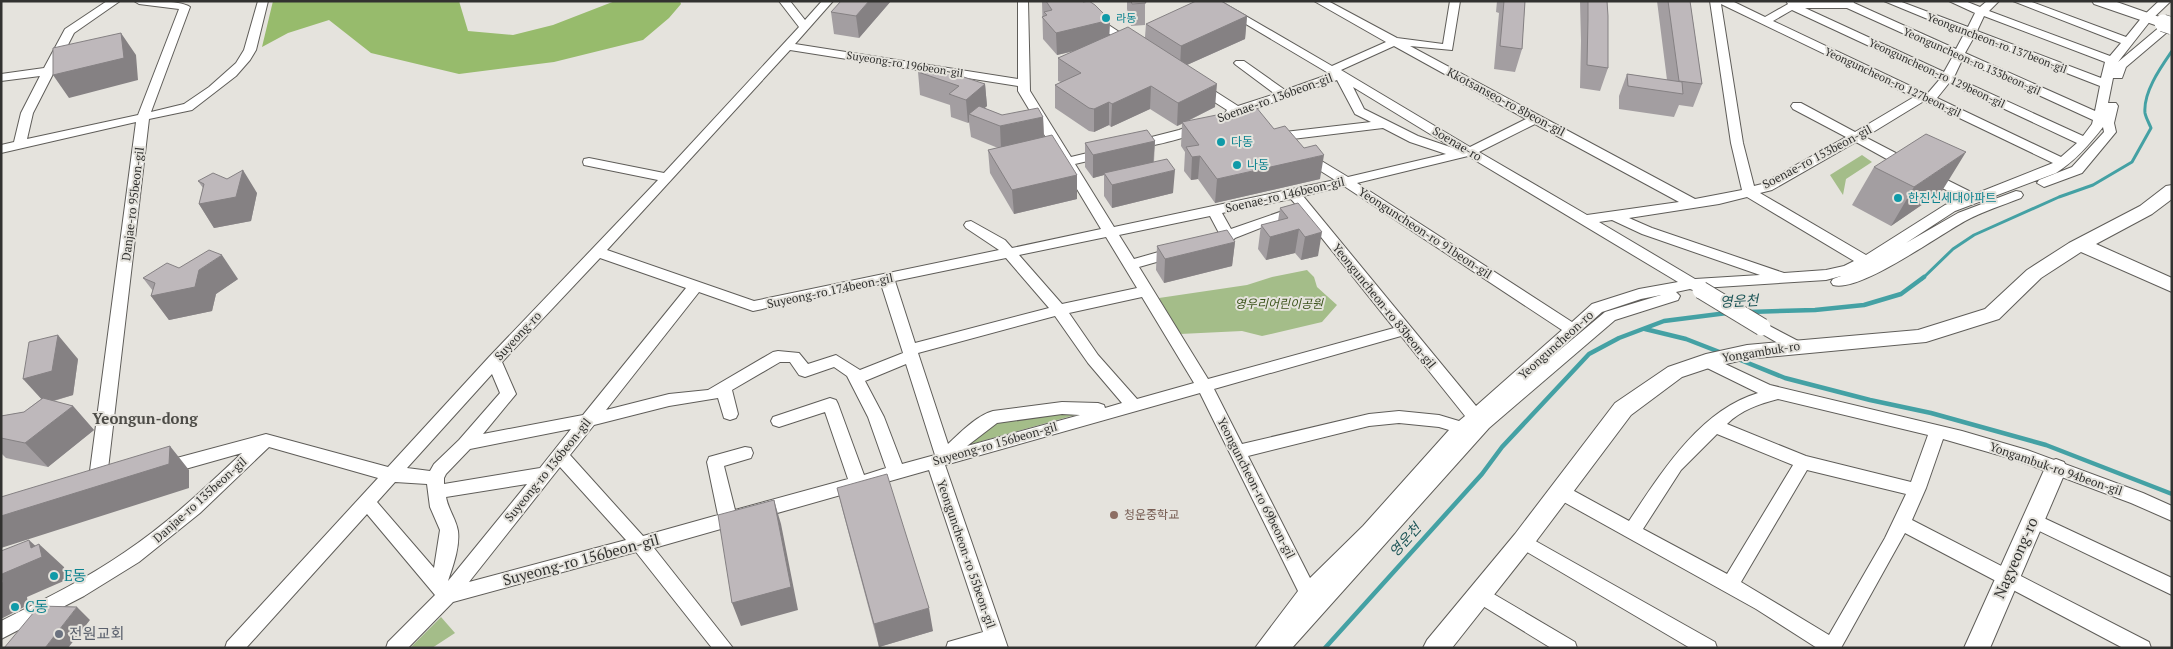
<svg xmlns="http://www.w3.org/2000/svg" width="2173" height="649" font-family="'PT Serif','Noto Sans KR',serif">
  <rect width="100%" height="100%" fill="#e5e3dd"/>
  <path fill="#a4bd89" d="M1862,155l10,7 -26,17 -3,16 -13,-20z
    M1307,270l7,7 3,10 20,18 -15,17 -60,14 -20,-5 -62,3 -21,-36 88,-13 25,-8z
    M1048,413l27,2 -111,31 33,-26z
    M441,617l14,16 -23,15h-22z"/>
  <path fill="#97bb6c" d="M273,1h186l9,30 45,4 40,-10 62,-24h65l1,3 -12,14 -26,22 -89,22 -95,12 -88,-21 -42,-33 -41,13 -26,14z"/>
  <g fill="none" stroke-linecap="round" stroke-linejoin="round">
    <path stroke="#44a1a4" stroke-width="3" d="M1922,279l31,-30 21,-14 85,-38 34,-12 39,-23 19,-34c-2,-5 -5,-10 -6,-15 -2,-21 16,-46 27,-62"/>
    <path stroke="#44a1a4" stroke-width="4.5" d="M1749,312l66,-2 49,-5 37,-11 23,-17
      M1645,329l41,10 36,14
      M1738,359l47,19 85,22 61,13 115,32 126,49
      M1325,648l157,-174 20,-27 87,-93 30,-16 45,-17 63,-8"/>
    <g stroke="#5f5d59" stroke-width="2">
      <path id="street" d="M107,1h13l-46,32 -41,80 -6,26 111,-24 41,-106 -40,-5 -5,-3c13,0 47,-1 56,6l-39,105 33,-8 25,-17 27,-24 8,-13 14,-49h10l-12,49 -6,10 -14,16 -44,34 -43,9 -43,367 -3,5 -6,2 -6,-2 -3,-5 48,-364 -135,31v-8l13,-3 7,-29 19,-37 -39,5v-7l43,-6 21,-39z
        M779,1h11l15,19 17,-19h11l-38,43 223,35v-78h10l2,90 41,66 33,-8 6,4 -1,3 -34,8 39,63 221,-47 -35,-22 -1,-3 1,-3 5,-1 43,26 98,-23 -36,-12 -27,-14 -107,13 -4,-1 -2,-3 6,-4 95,-11 -16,-8 -18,-34 -91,32 12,9 -2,3h-8l-13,-8h-8l-2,-3 2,-3 -33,-21 -2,-3 2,-3h8l36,23 37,-12 -39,-29 -2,-2 2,-2h8l41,29 45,-16 -123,-73h13l112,65 54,-24 -72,-41h14l69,37 46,6 7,-43h10l-8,49 -42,-4 285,153 47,-9 -11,-47 -21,-142h22l33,16 23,-13 -2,-3h67l1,2 102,46 8,-15 -80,-33h15l69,26 7,-14 -26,-12h16l15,6 7,-6h12l-10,10 121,45 11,-13 -108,-42h16l97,36 17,-21 16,-15h12l-20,19 -33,42 50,-42 4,-1v9l-46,39 -4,11h-9l-5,25h8l2,3 -4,17 2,9 -34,41 -38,14 -7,-4 2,-3 33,-13 32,-35 -1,-5c-14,18 -28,34 -47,46l-101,38 -49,32 52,-30 58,-22 5,1 2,3 -2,3c-18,7 -37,13 -54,22 -27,14 -107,73 -134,65l-2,-3 2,-3 8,-3 -15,4 -124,8 -6,3 -6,-2 -14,3 4,4 -2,4 -63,20 -126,108 -197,220h-37l43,-57 -98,-198 -255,72 63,183h-62l2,-6 35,-10 -54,-162 -275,78 79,100h-21l-76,-96 -183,50 -45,46h-22l2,-6 47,-47 -68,-81 -121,134h-21l2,-6 151,-164 -109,-31 -69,66 -61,49 -55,34 -83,43v-18c42,-21 85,-42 124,-69 42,-28 80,-64 117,-99l-78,22 -6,-2 -2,-5 2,-5 108,-29 122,33 101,-110 169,-177 -74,-15 -1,-3 1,-3 5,-1 75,15 135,-146zM1721,4l193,93 -59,35 -54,-29h-8l-2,3 2,3 53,28 -84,47 -8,2 -11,-43zM1805,8h42l106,48 -9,16zM1792,10l148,69 -12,14h-3l-152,-72zM1984,16l121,46 -4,16 -124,-47zM1974,37l126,49 -5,25 -130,-58zM1394,46l132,73 -56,28 -129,-77zM790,50l228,36v5l83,138 -89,19 -7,-8 -34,-19 -5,1 -2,3 2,3 33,22 -245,51 -147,-51zM1962,60l131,60 -1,4 -9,12 -129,-59zM1949,83l128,60 -16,14 -124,-59zM1353,87l100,61 -35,-12 -54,-27zM1924,101l129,62 -78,31 -42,-21h-10l-2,3 2,3 40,19 -18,7 -79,50 -106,-62 12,-3 84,-48 47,26h10l1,-3 -1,-3 -48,-25zM1535,124l144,78 -92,13 -108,-63zM1468,156l210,126 -39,7 -47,15 -20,18 -215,-139zM1344,186l218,144 -86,76 -173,-210zM1747,197l107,64 -10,5 -18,4 -42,3 -132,-45 -23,-10 90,-14zM1291,199l6,7 -66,23 -9,-16zM1301,212l93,116 -186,51 -69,-112 42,-12 2,-3 -2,-3 -5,-2 -42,12 -15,-24 91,-19 9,17 -12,5 -2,3 2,3 5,1 21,-5 2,-2zM1612,220l30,14 118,41 -65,4 -96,-57zM1106,237l31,51 -75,16 -43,-49zM600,258l86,30 -103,127 -100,19 33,-40 -14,-32zM1006,258l43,50 -134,35 -20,-62zM881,284l22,69 -43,17 -24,-15 -28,9 -9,-11 -21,-2 -5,1 -65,38 -39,4 -63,16 93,-118 54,19zM1661,295l-56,17 -56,47 53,-47 39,-13zM1142,297l52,86 -57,16 -39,-44 -29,-42zM1055,316l33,47 34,40 -17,5 -1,-3 -6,-2 -36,-1 -69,9c-17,5 -32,21 -45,33l-30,-91zM1401,336l64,80 -6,5 -20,-6 -40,-4 -30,3 -127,30 -28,-55zM780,362h10l9,13 6,2 29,-10 13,9 21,41 18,51 -22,7 -26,-71 -2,-4 -6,-2 -57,19 -2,4 2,4 6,2 46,-15 23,67 -113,31 -11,-44 27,-8 2,-5 -2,-5 -6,-1 -36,10 -2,5 11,53 -75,21 -73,-81 24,-30 75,-19 49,-8 6,20 6,2 6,-2 2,-4 -6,-24zM906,364l29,91 -33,9 -18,-47 -19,-36zM492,374l8,19 -41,47 -25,24 -4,7 -23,-3zM1062,414l18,1 -113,31 30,-23zM1399,423l40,4 10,3 -86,96 -53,52 -62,-122 121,-30zM571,429l-31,39 -96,16v-6l2,-4 24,-25zM560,467l66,73 -157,42zM395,482l32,2 3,23 10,23 -6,38 -57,-66zM527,484l-79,97c5,-15 12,-34 10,-50 -2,-12 -10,-22 -12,-34z
        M1059,1h13l64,42 -2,2h-8z
        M1200,122l6,4c-11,12 -53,19 -70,23l-6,-4 2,-3 47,-12z
        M1762,322l38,20 3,4 -3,4 -5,1 -5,-1 -33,-19 -3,-4 3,-4z
        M1706,355l64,30 192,46 65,19 116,43 29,13v15l-41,-18 -115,-43 -73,-21 -17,49 -14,32 237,122 2,6h-28l-218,-115 -64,115h-24l-61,-39 -203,-113 -3,-5 3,-5 6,-2 6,2 64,35c32,-48 71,-111 129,-128l-57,-28 -3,-4 3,-4zM1778,399l150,36 -17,47 -105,-26 -79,-32c14,-14 32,-20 51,-25zM1717,434l76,31 -66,109 -84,-45 38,-59zM1807,470l99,24 -21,44 -56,97 -88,-53z
        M2033,513l139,65v17l-145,-70 -3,-5 3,-5z
        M1523,534l192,108 2,6h-27l-173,-102 -3,-5 3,-5z
        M1480,586l95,56 2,6h-26l-78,-48 -2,-6 2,-6z"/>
    </g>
    <g stroke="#5f5d59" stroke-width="2">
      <path id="secondary" d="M2092,1h22l54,19 2,3 -2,3h-10l-64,-22z
        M2172,185v14l-20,15 -56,30 76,34v14l-91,-40 -40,26 -42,41 -73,23 -179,17 -38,9 -27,9 -51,38 -100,133 -79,100h-29l4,-8 88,-106 100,-131 53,-36 38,-13 41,-9 171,-15 67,-21 42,-39 42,-27 71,-37 26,-20z
        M2056,459l8,3 3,6 -77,180h-26l81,-180 3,-6z"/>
    </g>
    <use href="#street" fill="#fff" fill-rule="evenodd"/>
    <use href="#secondary" fill="#fff" fill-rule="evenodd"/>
    <g stroke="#5f5d59" stroke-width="19" stroke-linecap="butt">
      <path id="street-bridge" d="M1701,290l61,37"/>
    </g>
    <g stroke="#5f5d59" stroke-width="18" stroke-linecap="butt">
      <path id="secondary-bridge" d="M2163,23l9,3"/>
    </g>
    <use href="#street-bridge" stroke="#fff" stroke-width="17"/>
    <use href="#secondary-bridge" stroke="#fff" stroke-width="17"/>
  </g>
  <path fill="#a39ea1" d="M891,1l-32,37 -25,-4 -3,-22z
    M1042,1h40l28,19 -1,15 36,2 1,-13 101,-8 -2,23 -58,26 28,42 -29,15 88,7 46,50 -105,24 -17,-24 -7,1 -7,-9 1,-19 -4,-6 1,-22 -5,2 -27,-17 -39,18 -2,-2 -15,7 -5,-1 -34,-23v-23l6,-3 -3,-1v-23l17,-7 -18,4 -14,-16z
    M1127,1h18v24l-14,1 -4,-17z
    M1497,1h28l-3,48 -7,23 -21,-3 5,-56 -3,-1z
    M1580,1h27l1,67 -8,23 -20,-3 1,-47z
    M1657,1h33l12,83 -9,23 -14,-2 -5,12 -55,-8v-13l8,-22 40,6z
    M918,72l67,12 2,22 -3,2 18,7 41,2 1,20 33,38v24l-63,15 -24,-41 -2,-23 10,-2 -27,-11 -2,-15 -1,1 -17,-6 -1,-12 -30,-10z
    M1155,141l-1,21 19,31 -61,15 -8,-12v-21l-11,3 -8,-11v-24z
    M1874,167l68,24 -51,35 -39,-21z
    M227,179l30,14 -6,28 -37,7 -15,-24 4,-16 -5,-7z
    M1298,203l20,53 -17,4 -6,-7 -29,7 -8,-11 3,-24 17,-4 2,-13z
    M1235,242l-3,24 -68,17 -8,-13 1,-24z
    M179,268l59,11 -22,15 -4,17 -43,9 -18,-24 2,-5 -10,-13z
    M78,359l-5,36 -19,6 19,5 21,24 -46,37 -42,-9 -5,-5v-37l23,-4 17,-13z
    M837,488l96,143 -54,16 -36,-135z"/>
  <path fill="#858183" d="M869,1h22l-32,37 -3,-22z
    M1247,16l-2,23 -65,29 1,-22z
    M1110,20l-1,22 -52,13 -1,-22z
    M121,33l15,22 2,25 -69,18 -16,-23z
    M985,84l2,22 -12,11 -6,-3v8l-1,1 -2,-23z
    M1217,84l-2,23 -38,19 1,-23z
    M1151,86l-1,23 -39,18 1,-23z
    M1109,102v23l-15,7v-23z
    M1043,117l1,23 -43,9 -1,-23z
    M1155,141l-2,23 -49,9v2l-11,3v-23z
    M1966,152l-24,39 -51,35 23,-39z
    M1324,155l-4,24 -105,24 2,-24z
    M1200,156l-2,23 -7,1 1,-23z
    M243,170l14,23 -6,28 -37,7 -15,-24z
    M1175,170l-2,23 -61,15v-23z
    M1077,175v24l-63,15 -2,-24z
    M1299,229l-4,24 -29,7 4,-23z
    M1322,232l-4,24 -17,4 4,-23z
    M1235,242l-3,24 -68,17 1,-24z
    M222,255l16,24 -22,15 -4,17 -43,9 -18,-24 48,-26z
    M58,335l20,24 -5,36 -28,8 -22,-24z
    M73,406l21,24 -46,37 -23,-24z
    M170,446l19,24v18l-188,60v-32z
    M774,500l7,24 17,86 -57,16 -9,-23z
    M29,540l11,10 -1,-6 25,23 2,13 -39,17 1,8 -27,14 1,-45 29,-26z
    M77,607l13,13 -22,28h-23z
    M929,608l4,23 -54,16 -5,-23z"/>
  <path fill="#beb8bb" stroke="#858183" d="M841,1h28l-13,15 -25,-4z
    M1046,1h36l1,1 6,-1 6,4 15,15 -54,13 -14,-16 5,-2 -3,-3 8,-2z
    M1131,1h14l1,2 -14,1z
    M1196,1h25l26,15 -66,30 -35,-22z
    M1504,1h21l-3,48 -22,-3z
    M1588,1h19l1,15v52l-21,-3 1,-46z
    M1668,1h22l12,83 -23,-3z
    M1128,27l89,57 -39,19 -27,-17 -39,18 -3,-2 -15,7 -5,-1 -34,-23 26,-12 -23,-15z
    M121,33l3,25 -71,17v-27z
    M927,65l58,19 -19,16 -17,-6 10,-8 -41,-14z
    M1627,74l55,8 1,12 -55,-8z
    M979,106l23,9 36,-7 5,9 -43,9 -31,-12z
    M1256,107l18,22 11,-3 19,22 12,-3 8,10 -107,24 -17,-23 -8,1 -6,-10 13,-2 -17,-23z
    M1147,130l8,11 -62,14 -8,-12z
    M1926,134l40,18 -52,35 -40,-20z
    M1052,135l25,40 -65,15 -24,-40z
    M1167,159l8,11 -63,15 -8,-12z
    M243,170l-7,27 -37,7 5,-20 -6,-3 15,-8 14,6z
    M1298,203l24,29 -17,5 -6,-8 -29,8 -9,-12 27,-7 -8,-10z
    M1227,230l8,12 -70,17 -8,-13z
    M209,250l13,5 -23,15 -4,17 -44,9 4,-13 -12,-5 24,-15 12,5z
    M58,335l-6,36 -29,8 6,-37z
    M43,398l30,8 -48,37 -24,-5v-22l23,-4z
    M170,446l-1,18 -168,52v-19z
    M887,474l42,134 -55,16 -37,-136z
    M774,500l17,87 -59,16 -14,-88z
    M29,540l2,8 8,-4 3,13 -40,17 1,8 -2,1v-32z
    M39,606l38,1 -32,41h-41z"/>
  <g fill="#0f9aa8" stroke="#e5e3dd" stroke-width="2">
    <circle cx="1106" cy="18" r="5"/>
    <circle cx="1221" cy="142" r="5"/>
    <circle cx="1237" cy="165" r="5"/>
    <circle cx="1898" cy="198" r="5"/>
    <circle cx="54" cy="576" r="5"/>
    <circle cx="15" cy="607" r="5"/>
  </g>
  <circle fill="#8d6e63" stroke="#e5e3dd" stroke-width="2" cx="1114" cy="515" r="5"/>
  <circle fill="#6b7280" stroke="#e5e3dd" stroke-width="2" cx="59" cy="634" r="5"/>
  <g text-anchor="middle" stroke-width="4" stroke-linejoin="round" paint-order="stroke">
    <g font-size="11" fill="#0d838f" stroke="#e5e3dd" text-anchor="start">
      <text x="1116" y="22">라동</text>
    </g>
    <g font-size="11" fill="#323230" stroke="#e5e3dd">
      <text transform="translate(1997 43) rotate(21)" y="4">Yeonguncheon-ro 137beon-gil</text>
      <text transform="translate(1972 61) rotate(24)" y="4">Yeonguncheon-ro 133beon-gil</text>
      <text transform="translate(905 64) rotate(9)" y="4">Suyeong-ro 196beon-gil</text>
      <text transform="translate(1937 73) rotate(25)" y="4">Yeonguncheon-ro 129beon-gil</text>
      <text transform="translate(1893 82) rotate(25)" y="4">Yeonguncheon-ro 127beon-gil</text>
    </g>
    <g font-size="12" fill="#323230" stroke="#e5e3dd">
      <text transform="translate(1275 98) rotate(-20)" y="4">Soenae-ro 136beon-gil</text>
      <text transform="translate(1506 102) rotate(28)" y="4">Kkotsanseo-ro 8beon-gil</text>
      <text transform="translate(1457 144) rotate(31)" y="4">Soenae-ro</text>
      <text transform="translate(1817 157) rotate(-28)" y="4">Soenae-ro 153beon-gil</text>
      <text transform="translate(1285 195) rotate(-13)" y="4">Soenae-ro 146beon-gil</text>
      <text transform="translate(133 204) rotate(-83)" y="4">Danjae-ro 95beon-gil</text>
      <text transform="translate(1425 233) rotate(33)" y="4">Yeonguncheon-ro 91beon-gil</text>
      <text transform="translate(830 291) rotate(-12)" y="4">Suyeong-ro 174beon-gil</text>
      <text transform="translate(1384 306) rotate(51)" y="4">Yeonguncheon-ro 83beon-gil</text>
      <text transform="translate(518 336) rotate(-47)" y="4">Suyeong-ro</text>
      <text transform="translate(1556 345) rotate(-42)" y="4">Yeonguncheon-ro</text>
      <text transform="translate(1761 352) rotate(-9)" y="4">Yongambuk-ro</text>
      <text transform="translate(995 444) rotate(-16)" y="4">Suyeong-ro 156beon-gil</text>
      <text transform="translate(2056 469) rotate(19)" y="4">Yongambuk-ro 94beon-gil</text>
      <text transform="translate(548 470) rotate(-51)" y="4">Suyeong-ro 136beon-gil</text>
      <text transform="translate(1256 488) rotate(63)" y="4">Yeonguncheon-ro 69beon-gil</text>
      <text transform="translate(200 500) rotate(-42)" y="4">Danjae-ro 135beon-gil</text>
      <text transform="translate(966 554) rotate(71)" y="4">Yeonguncheon-ro 55beon-gil</text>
    </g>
    <g font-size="12" fill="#0d838f" stroke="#e5e3dd" text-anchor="start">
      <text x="1231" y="146">다동</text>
      <text x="1247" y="169">나동</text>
      <text x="1908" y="202">한진신세대아파트</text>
    </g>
    <g font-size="12" font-style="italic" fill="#3b531b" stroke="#e5e3dd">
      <text x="1279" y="308">영우리어린이공원</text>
    </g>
    <g font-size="12" fill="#785e54" stroke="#e5e3dd" text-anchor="start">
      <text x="1124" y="519">청운중학교</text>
    </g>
    <g font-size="14" font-style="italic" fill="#1d5557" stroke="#e5e3dd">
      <text transform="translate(1739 301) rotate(-3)" y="5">영운천</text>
      <text transform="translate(1405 540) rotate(-48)" y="5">영운천</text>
    </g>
    <g font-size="15" font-weight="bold" fill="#4d4c47" stroke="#e5e3dd">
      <text x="145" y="424">Yeongun-dong</text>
    </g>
    <g font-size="15" fill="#323230" stroke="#e5e3dd">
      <text transform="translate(2016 558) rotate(-66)" y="5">Nagyeong-ro</text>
      <text transform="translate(581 560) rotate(-15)" y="5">Suyeong-ro 156beon-gil</text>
    </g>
    <g font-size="15" fill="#0d838f" stroke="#e5e3dd" text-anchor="start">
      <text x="64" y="581">E동</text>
      <text x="25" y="612">C동</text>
    </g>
    <g font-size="15" fill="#5b616d" stroke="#e5e3dd" text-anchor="start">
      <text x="69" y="639">전원교회</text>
    </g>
  </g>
  <rect width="2173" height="649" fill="none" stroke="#323230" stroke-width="5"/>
</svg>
